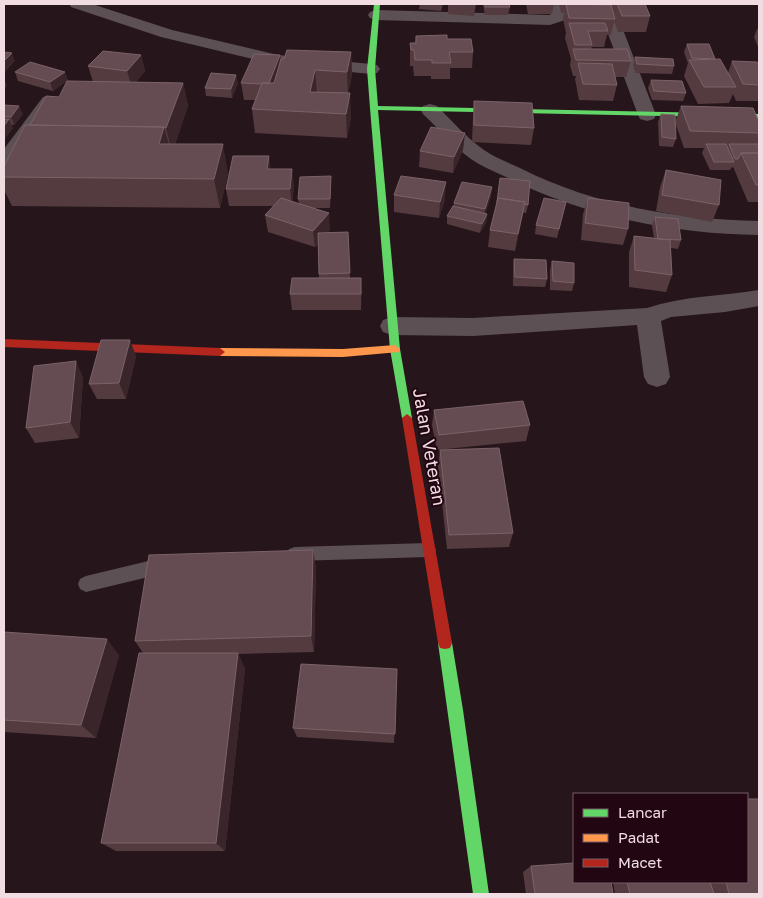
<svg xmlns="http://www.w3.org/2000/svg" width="763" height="898" font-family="'Golos Text',sans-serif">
  <rect width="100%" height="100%" fill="#26161c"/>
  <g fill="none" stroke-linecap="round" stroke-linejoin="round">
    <path fill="#5d5054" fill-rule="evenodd" d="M428,543l6,2 2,5 -2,5 -6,2 -133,4 -6,-2 -2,-5 2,-5 6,-2z
      M165,557l6,3 2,5 -2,5 -6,3 -79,19 -6,-3 -2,-5 2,-5 6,-3z"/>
    <path fill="#5d5054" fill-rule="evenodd" d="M69,4h23l80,26 106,25 93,9 6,1 3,4 -3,4 -6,1 -93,-9 -117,-28 -90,-30z
      M548,4h16l3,13 -2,3 -15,5 -174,-5 -6,-2 -2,-3 2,-3 6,-2 173,5h1z
      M597,4h16l43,111 -2,4 -7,2 -7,-2 -2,-4z
      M49,96l6,1 3,4 -47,65 -7,2v-19l39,-52z
      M430,104l7,2c15,15 30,32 47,44 12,8 25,13 38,19 74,37 155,50 237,52v14c-87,-1 -177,-19 -255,-59 -11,-5 -23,-10 -33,-17 -18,-13 -32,-30 -48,-45l-2,-4 2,-4z
      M759,290v16l-34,6 -54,5 -10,4 9,56 -4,7 -9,3 -9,-3 -4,-7 -7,-52 -164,11 -81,-1 -9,-3 -3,-6 3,-6 9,-3 81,1 174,-10c36,-12 75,-12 112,-18z"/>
    <path fill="#63d668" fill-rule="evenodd" d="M374,4h6l-5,65 3,37 381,8v4l-381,-8 22,239 12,69 -5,4 -5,-4 -12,-69 -20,-241 -3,-39z
      M445,637l5,1 2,5 11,67 26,184h-16l-35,-251 2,-5z"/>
    <path fill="#ff974d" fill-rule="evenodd" d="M395,345l5,4 -1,3 -56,5 -123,-1 -5,-4 5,-4 123,1z"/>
    <path fill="#b3261e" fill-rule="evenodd" d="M4,339l216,9 5,4 -5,4 -216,-9z
      M407,414l5,4 40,225 -2,5 -5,1 -5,-1 -2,-5 -36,-225z"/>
  </g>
  <path fill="#543b40" d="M420,4h23l-2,7 -22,-2z
    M448,4h28l-2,12 -26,-2z
    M483,4h26l1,3 -2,8h-23z
    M526,4h28l-2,10h-24z
    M559,4h86l5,12 -4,16h-28l-4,-11 -3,14h-4l-3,12h-12l-1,2 40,12 -5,16h-11l2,8 -4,16 -34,-1 -4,-21 1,-3h-3l-3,-11 1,-6 -6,-21 1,-5 -3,-14 1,-6h-3z
    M757,29h2v20l-5,-12z
    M416,36l31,3 26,13 -1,16h-22v11h-19v-3h-17l-1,-10h-3v-23h5z
    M687,44l28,15 13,14 4,-12 27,5v35h-23l-3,-7 -4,9 -31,1 -14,-28 4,-13 -4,-11z
    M351,52l1,23 -4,18 3,24 -4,21 -92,-5 -3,-24 3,-9h-11l-3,-17 39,-28 1,5z
    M141,55l4,16 -9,11 47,1 5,23 -13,38 53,29 -8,35 -208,-2 -8,-16v-24l26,-41 63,-43 -5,-16z
    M635,57l39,9 -2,8 -37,-1 -2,-8z
    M15,72l53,8 -15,11 -35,-10z
    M651,80l35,13 -3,8 -31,-1 -4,-12z
    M238,83l-6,15 -26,-2 -1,-8z
    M474,101l60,27 -3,17 -59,-3 1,-25z
    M4,105l19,9 -9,11h-3l2,3 -9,11z
    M681,106l78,16v80h-11l-14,-33v-1l-2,-1 -2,3h-20l-8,-17 2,-5h-20l-9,-26z
    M661,114l15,25 -3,8 -14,-1 -1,-24z
    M465,133l-2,17 -10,23 -34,-6 1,-16z
    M271,169l23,17 -2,16 7,2 -1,-5 33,-14 -1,23h-17l17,22 -3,3 21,-1 2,46h11v32h-69l-2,-16 29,-16 -1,-34 -3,3 -47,-15 -3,-17 9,-9h-45l-3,-17z
    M666,170l53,35 -7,17 -56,-11 4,-24z
    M530,181l-2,24 -2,8h-3l-8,38 -27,-4 2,-17z
    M394,195l51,4 -6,19 -45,-6z
    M491,196l-6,18h2l-1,9 -6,10 -33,-9v-8l6,-10 1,-3z
    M588,198l40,31 -5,16 -42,-5 2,-26z
    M566,202l-9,36 -22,-4 1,-9z
    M655,217l26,23 -3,9 -7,-1 1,27 -6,17 -37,-5v-35l5,-16 20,2 -2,-12z
    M514,259l33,20 -2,8 -32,-1v-19z
    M552,261l22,22 -2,8 -22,-1v-20z
    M136,356l-10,43h-29l-8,-15z
    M83,377l-4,61 -44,5 -9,-15z
    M434,410l96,15 -4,16 -89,9 -5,-25z
    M440,450l73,83 -4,14 -62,2 -9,-84z
    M313,550l3,19 -2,83 -76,2 7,15 -20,182h-109l-15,-8 42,-190 -8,-12z
    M4,632l115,23 -23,83 -92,-6z
    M397,669l-3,74 -97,-6 -4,-9z
    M531,866l82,28h-87l-3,-22z
    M613,882h134l12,12h-144z"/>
  <path fill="#3a252a" d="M351,52l1,23 -4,20 -1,-23z
    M12,53l3,8 -11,12v-12z
    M141,55l4,16 -13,16 -5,-16z
    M280,55l2,16 -11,30 -2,-16z
    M315,70l2,23 -7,-1z
    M65,72l3,8 -15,11 -3,-9z
    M236,75l2,8 -6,15 -1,-9z
    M4,78l3,8 -3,3z
    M183,83l5,23 -16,46 -6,-24z
    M350,93l1,24 -4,21 -1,-24z
    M19,106l4,8 -9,11 -3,-8z
    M9,119l4,9 -9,11v-13z
    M164,127l8,28 -13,-11z
    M465,133l-2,17 -10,23 1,-16z
    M223,144l5,29 -8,35 -6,-29z
    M269,156l2,17 -4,-4z
    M292,169l2,17 -2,20 -2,-17z
    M446,182l-1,17 -6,19 1,-16z
    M492,187l-1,9 -7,22 1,-9z
    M525,202l-3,17 -7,32 3,-17z
    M329,213l1,17 -15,17 -2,-16z
    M487,214l-1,9 -6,10 2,-9z
    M361,278l1,16 -1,16z
    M130,340l6,16 -10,43 -7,-16z
    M76,361l7,16 -4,61 -9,-16z
    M313,550l3,19 -2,83 -3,-16z
    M107,639l12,16 -23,83 -15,-13z
    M238,653l7,16 -20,182 -9,-8z"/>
  <path fill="#654c52" stroke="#7b6368" d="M485,4h24l1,3h-25z
    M566,4l45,1 4,14 -46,-1z
    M617,4h28l5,12h-28z
    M569,23h36l3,8h-20l4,14h-17z
    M447,35v4h24l2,13h-24l2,11h-19v-3h-17l-1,-10h-3l-1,-7h6v-7z
    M687,44h22l6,15 -23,-1z
    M573,49h54l4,12 -55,-1z
    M287,50l64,2 -4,20 -32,-2 -5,22 40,1 -4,21 -94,-5 10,-26h12l7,-24h3z
    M103,51l38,4 -14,16 -39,-5z
    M4,52l8,1 -8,8z
    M254,54l26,1 -11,28h-7l-1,1 -20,-1z
    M635,57l38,2 1,7 -37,-2z
    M720,59l16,28h-32l-15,-27z
    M732,61l25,1 2,4v19l-16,-1z
    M30,62l35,10 -15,10 -35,-10z
    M578,63l34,1 5,21 -34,-1z
    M211,73l25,2 -5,14 -26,-1z
    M651,80l31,1 4,12 -32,-2z
    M67,81l116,2 -17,45h-1l-1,-1 -134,-2 16,-29 13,1z
    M474,101l58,2 2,25 -60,-3z
    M4,105l15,1 -8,11 -7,-1z
    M681,106l72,2 6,14v11l-69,-2z
    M661,114l14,1 1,24 -14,-2z
    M4,119h5l-5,7z
    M25,125l139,2 -5,17h64l-9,35 -210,-2v-11z
    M431,127l34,6 -11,24 -34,-6z
    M706,144h20l8,18h-20z
    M729,144h30v9h-18l-3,6h-3z
    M741,153h18v32h-3z
    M233,156h36l-2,13h25l-2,20h-64z
    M666,170l55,10 -2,25 -57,-10z
    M331,176l-1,23h-32l2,-22z
    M401,176l45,6 -6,20 -46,-7z
    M500,178l30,3 -2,24 -4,-1 1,-2 -27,-4 -1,4z
    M462,182l30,5 -7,22 -31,-6z
    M281,198l48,15 -16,18 -48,-16z
    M498,198l27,4 -7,32 -28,-4z
    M544,198l22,4 -7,27 -23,-4z
    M588,198l41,5 -1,26 -43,-6z
    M453,206l34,8 -5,10 -35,-8z
    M655,217l23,2 3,21 -23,-1z
    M348,232l2,41 -31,1 -1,-41z
    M634,236l36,4 2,35 -37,-5z
    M514,259l32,1 1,19 -32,-2z
    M552,261l22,2v20l-21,-2z
    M292,278h69v16h-71z
    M101,340h29l-11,43 -30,1z
    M76,361l-6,61 -44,6 8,-62z
    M523,401l7,24 -91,10 -5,-25z
    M499,448l14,85 -64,2 -9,-85z
    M313,550l-2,86 -176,5 14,-86z
    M4,632l103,7 -26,86 -77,-5z
    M139,653h99l-22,190h-115z
    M301,664l96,5 -2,65 -102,-6z
    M747,799h12v95h-30l-3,-12h21z
    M574,863v19h37l2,12h-78l-4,-28z
    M627,882h83l4,12h-84z"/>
  <g text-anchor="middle" stroke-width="4" stroke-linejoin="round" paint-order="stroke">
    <g font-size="18" fill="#f1dce2" stroke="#220712">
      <text transform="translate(429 447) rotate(80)" y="6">Jalan Veteran</text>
    </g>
  </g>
  <rect width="763" height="898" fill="none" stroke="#f1dce2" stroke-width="10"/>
  <rect x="573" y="793" width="175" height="90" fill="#220712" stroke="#755c65"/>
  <rect x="583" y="809" width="25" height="8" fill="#63d668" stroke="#755c65"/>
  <text x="618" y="818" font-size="15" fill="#f1dce2">Lancar</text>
  <rect x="583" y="834" width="25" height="8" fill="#ff974d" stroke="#755c65"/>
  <text x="618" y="843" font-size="15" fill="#f1dce2">Padat</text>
  <rect x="583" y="859" width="25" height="8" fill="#b3261e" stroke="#755c65"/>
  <text x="618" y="868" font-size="15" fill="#f1dce2">Macet</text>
</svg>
